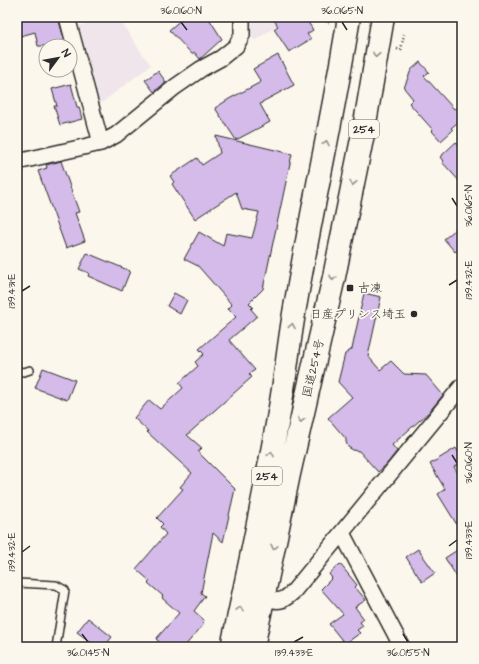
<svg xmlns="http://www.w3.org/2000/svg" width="479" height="664" font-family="'Architects Daughter','Klee One',sans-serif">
  <rect width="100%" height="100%" fill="#fbf7ec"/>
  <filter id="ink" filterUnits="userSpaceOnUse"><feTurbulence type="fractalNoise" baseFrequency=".025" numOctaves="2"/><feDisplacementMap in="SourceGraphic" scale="8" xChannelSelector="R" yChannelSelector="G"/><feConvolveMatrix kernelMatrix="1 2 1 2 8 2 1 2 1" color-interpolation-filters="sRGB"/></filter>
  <g filter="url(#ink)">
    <path fill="#efe5eb" d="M104,17h14l25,38 8,10 -51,39 -21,-78z
      M250,17h41l-36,23 -6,-4z"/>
    <path fill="#d4bbea" stroke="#2b2b2b" d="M17,17h41l8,29h-28l-3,-14 -18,5z
      M184,17h24l14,22 -22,20 -6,-7 -2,2 -23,-24z
      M272,17h33l8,13 -6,4 4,5 -22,13 -15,-23 4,-3z
      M278,55l16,30 -32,17v1l-2,1 10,18 -34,18 -21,-32 14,-9 32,-17 -8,-13z
      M420,62l9,10 -5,4 30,33 2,-1 6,7v4l-11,9 2,2 -12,11 -9,-10 1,-1 -24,-27 4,-4 -9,-11 7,-18z
      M158,71l8,11 -12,10 -9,-12z
      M71,84l6,23h2l3,12 -22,6 -6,-19h3l-5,-17z
      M216,136l76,18 -29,135 -14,14 4,4 -2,2 6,7 -28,24 26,30 -6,4 3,3 -65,58 15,13 -4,4 37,37 -12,53 -10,-9 -12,60 4,3 -11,15 10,9 -1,3 1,1 -20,23h-19l-9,-8 23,-26 -17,-15 1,-2 -15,-13 2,-2 -14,-12 30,-35 -6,-7 3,-3 -6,-6 26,-29 -3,-2 12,-14 -45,-41 1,-1 -14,-13 15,-18 11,9 23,-21 -4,-5 19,-17 -3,-4 9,-8 -5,-5 37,-32 -8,-8 4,-4 -34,-39 -14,-7 15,-27 24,14 3,-13 26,5 7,-26 -17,-3 -6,-17 -41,27 -23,-35 2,-2 -4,-6 27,-18 5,7 18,-12z
      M456,142l6,7v35l-20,-22 1,-1 -3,-4z
      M61,161l18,51 -4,1 10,28 -19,7 -28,-77 9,-3 -1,-3z
      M462,224v22l-7,6 -11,-13z
      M87,253l43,18 -8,20 -34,-15 1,-3 -10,-4z
      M174,293l13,7 -7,14 -13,-8z
      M364,293l17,4 -13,59 12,14 11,-9 13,13 22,1 17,20 -14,17 -37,33 5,6 -11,14 -8,7 -19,-21 -6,-1 -5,-3 -2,-5v-3l-18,-21 24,-21 -14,-15 7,-28 7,-5z
      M43,368l32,12 -8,20 -32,-12z
      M456,448l6,11v3l-8,5 8,13v53l-24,-39 7,-5 -15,-25z
      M462,547v38l-17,-27z
      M418,549l17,24 -13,9 -16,-25z
      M340,564l17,21 -2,2 11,13 -11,7 9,12 -4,3 3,4 -6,4 3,3 -15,11 -16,-20 14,-10 -22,-25 11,-11 -3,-4z
      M88,618l24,19 -8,10h-7l-20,-15z"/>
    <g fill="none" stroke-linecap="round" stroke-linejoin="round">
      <g stroke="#2b2b2b" stroke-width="10">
        <path id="service" d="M17,371l7,1 6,-2
          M17,583l39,2 9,5 -9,57"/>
      </g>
      <g stroke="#2b2b2b" stroke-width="18">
        <path id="minor" d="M67,17l34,126
          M17,162l84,-19 15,-8 59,-48 26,-18 20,-11 15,-12 6,-11v-18
          M342,533l60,114
          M264,599c15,2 17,4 29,-7l169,-206"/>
      </g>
      <g stroke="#2b2b2b" stroke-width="25">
        <path id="trunk" d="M232,647c17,-78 33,-155 47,-234 7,-37 10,-74 17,-111 16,-95 38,-190 53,-285
          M253,647l36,-173 45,-197 30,-148 19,-112"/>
      </g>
      <path stroke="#2b2b2b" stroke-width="2.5" stroke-dasharray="1 3" stroke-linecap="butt" d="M326,17l-1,5h4
        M397,49l4,1 3,-16"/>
      <use href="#service" stroke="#fbf7ec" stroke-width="7"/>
      <use href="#minor" stroke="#fbf7ec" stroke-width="15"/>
      <use href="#trunk" stroke="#fbf7ec" stroke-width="22"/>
    </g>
    <defs><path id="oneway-chevron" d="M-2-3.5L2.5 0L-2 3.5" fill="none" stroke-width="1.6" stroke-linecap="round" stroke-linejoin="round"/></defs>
    <g stroke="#93918c">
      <use href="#oneway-chevron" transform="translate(376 55) rotate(100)"/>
      <use href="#oneway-chevron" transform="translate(326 143) rotate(-79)"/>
      <use href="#oneway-chevron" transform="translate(353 183) rotate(101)"/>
      <use href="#oneway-chevron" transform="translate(333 278) rotate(102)"/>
      <use href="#oneway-chevron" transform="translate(292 326) rotate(-81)"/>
      <use href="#oneway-chevron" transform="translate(301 420) rotate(103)"/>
      <use href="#oneway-chevron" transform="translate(271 454) rotate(-79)"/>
      <use href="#oneway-chevron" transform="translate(274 547) rotate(102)"/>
      <use href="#oneway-chevron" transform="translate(240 609) rotate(-78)"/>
    </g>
  </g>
  <path fill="none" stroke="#2b2b2b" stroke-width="1.5" d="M181,22l6,8M342,22l5,8M452,198l5,8M449,285l8,-5M22,291l8,-5M452,455l5,8M449,546l8,-6M22,552l8,-6M82,634l6,8M403,634l5,8M294,642l9,-5"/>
  <g fill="#2b2b2b" stroke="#fbf7ec" stroke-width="1.5">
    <rect x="346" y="284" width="8" height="8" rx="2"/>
    <circle cx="414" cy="314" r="4"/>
  </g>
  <g text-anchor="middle" stroke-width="3.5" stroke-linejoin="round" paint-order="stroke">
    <g fill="#fbf7ec" stroke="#696865" stroke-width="1">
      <rect x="349" y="120" width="30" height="18" rx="3"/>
      <rect x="252" y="467" width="30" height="18" rx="3"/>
    </g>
    <g font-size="11" font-weight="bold" fill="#2b2b2b">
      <text x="364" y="133">254</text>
      <text x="267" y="480">254</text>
    </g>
    <g font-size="12" fill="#2b2b2b" stroke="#fbf7ec" text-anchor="start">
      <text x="358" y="292">古凍</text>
      <text x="406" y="318" text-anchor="end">日産プリンス埼玉</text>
    </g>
    <g font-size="12" fill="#2b2b2b" stroke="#fbf7ec">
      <text transform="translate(313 368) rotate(-77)" y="4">国道254号</text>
    </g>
  </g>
  <rect width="479" height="664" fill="none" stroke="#fbf7ec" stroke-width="44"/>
  <g transform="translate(58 58) rotate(58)"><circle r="19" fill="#fbf7ec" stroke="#a8a59f"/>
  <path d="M0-3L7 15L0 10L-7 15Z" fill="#2b2b2b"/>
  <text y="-6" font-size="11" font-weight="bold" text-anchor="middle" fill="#2b2b2b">N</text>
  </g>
  <rect x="22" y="22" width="435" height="620" fill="none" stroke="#2b2b2b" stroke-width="1.5"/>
  <g font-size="10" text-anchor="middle" fill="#2b2b2b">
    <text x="181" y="14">36.0160°N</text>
    <text x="342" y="14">36.0165°N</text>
    <text transform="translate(468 206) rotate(-90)" y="4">36.0165°N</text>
    <text transform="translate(468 280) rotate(-90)" y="4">139.432°E</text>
    <text transform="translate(11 291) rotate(-90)" y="4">139.431°E</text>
    <text transform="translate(468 463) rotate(-90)" y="4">36.0160°N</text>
    <text transform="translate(468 540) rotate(-90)" y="4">139.433°E</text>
    <text transform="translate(11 552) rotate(-90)" y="4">139.432°E</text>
    <text x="88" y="656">36.0145°N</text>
    <text x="294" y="656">139.433°E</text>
    <text x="408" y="656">36.0155°N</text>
  </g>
</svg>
